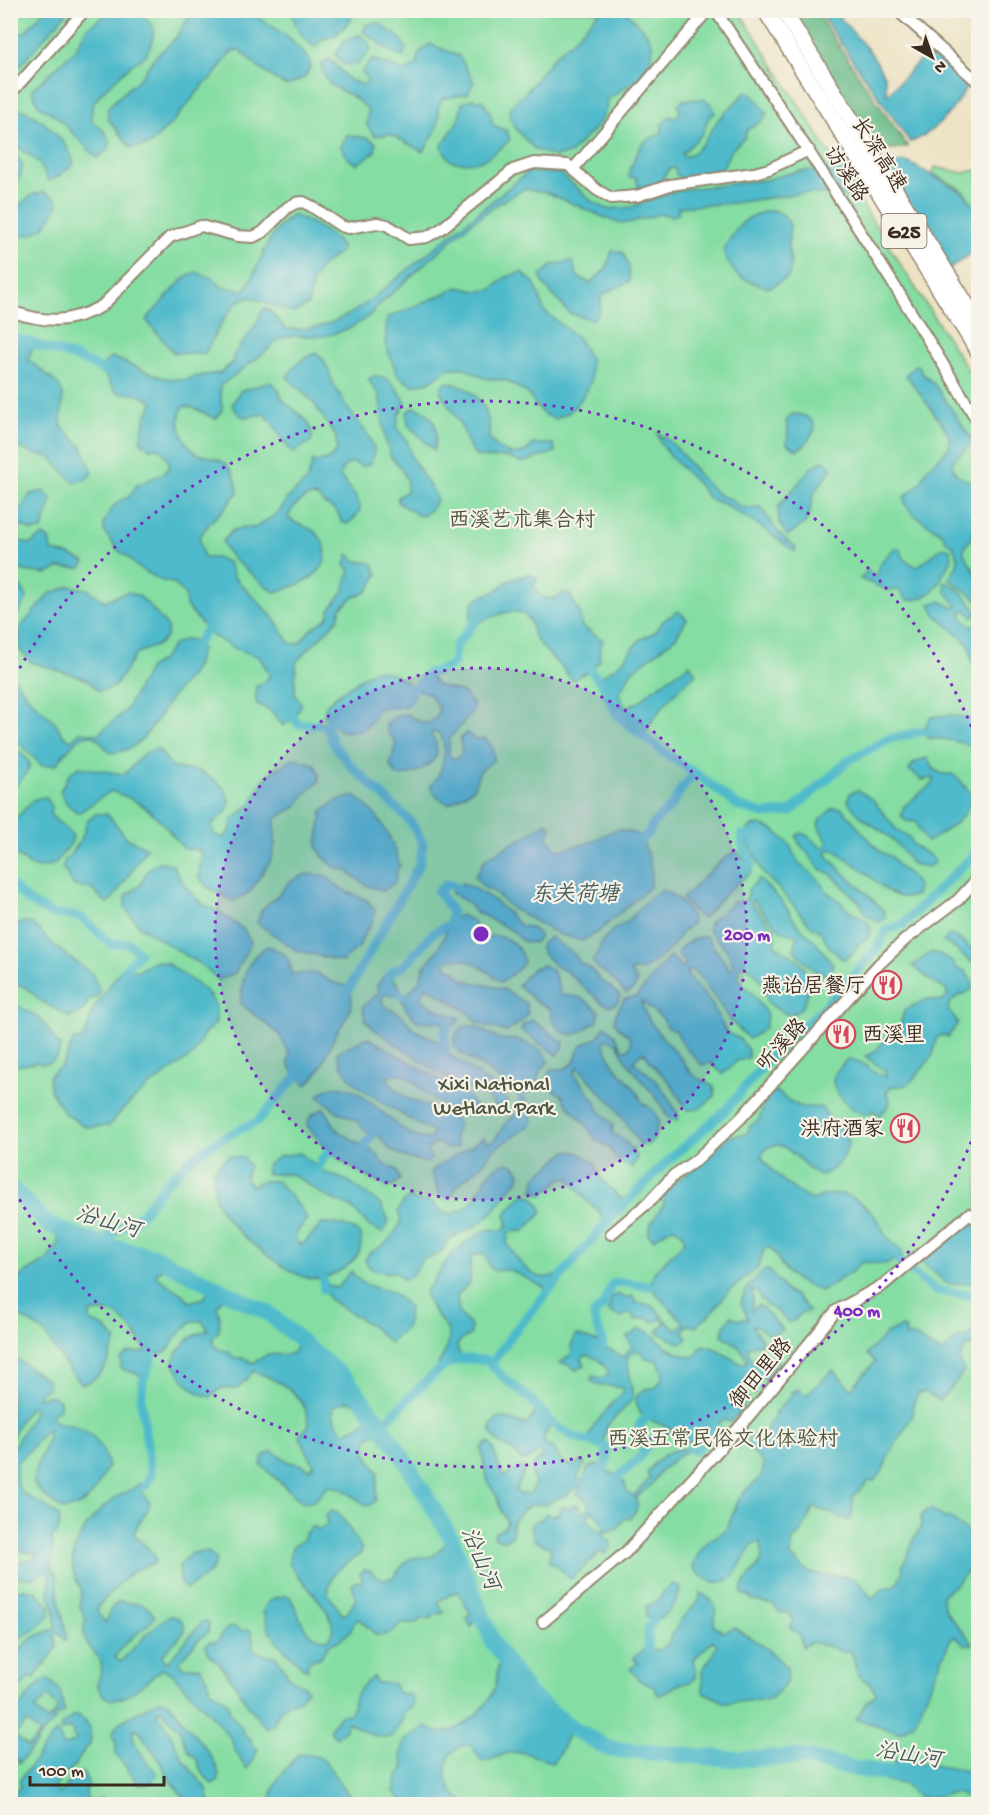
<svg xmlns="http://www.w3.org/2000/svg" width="989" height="1815" font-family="'Gochi Hand','LXGW WenKai TC',sans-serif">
  <rect width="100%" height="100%" fill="#f7f3e8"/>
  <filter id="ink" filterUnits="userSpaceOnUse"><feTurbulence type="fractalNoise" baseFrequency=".0167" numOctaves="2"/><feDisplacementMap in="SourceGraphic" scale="12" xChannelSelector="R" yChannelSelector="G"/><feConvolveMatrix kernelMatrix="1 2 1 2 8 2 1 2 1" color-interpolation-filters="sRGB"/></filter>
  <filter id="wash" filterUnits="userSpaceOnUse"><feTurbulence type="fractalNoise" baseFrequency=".008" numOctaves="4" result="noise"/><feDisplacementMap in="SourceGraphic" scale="24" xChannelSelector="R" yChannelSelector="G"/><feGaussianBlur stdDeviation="1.35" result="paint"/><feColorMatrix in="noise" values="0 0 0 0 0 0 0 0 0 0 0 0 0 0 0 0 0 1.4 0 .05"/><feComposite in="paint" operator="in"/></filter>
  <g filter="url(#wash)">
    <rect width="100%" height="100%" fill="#ede3c4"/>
    <path fill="#84dda3" stroke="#608460" stroke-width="1.5" d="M10,11h729l239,375v1418h-967z
      M935,167l28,6 15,-3v42l-15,-22 -30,-16z"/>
    <path fill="#6bbc89" stroke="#537354" stroke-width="1.5" d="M785,11h30l93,136 -29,4z"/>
    <path fill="#4fbacb" stroke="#457274" stroke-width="1.5" fill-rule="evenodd" d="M45,10l23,1 -57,65v-44l13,1z
      M193,10l58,1c8,9 17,13 27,19 12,9 26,21 33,34l-6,13 -18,9c-19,-10 -33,-20 -47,-36l-8,1 -19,26 -8,6 -33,40 -23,22 -18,3 -23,-29v-12l34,-31 12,-18 21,-19z
      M110,11c24,-1 29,-3 44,17l-2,15 -6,12 -17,12 -28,26 -9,12v16l9,7 9,12 -1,9 -12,9 -40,-41 -19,-12 -6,-15 44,-41 10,-20z
      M299,11h45l8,8 -17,17 -13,3 -6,8c-14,-7 -19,-18 -24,-32z
      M600,11h26l20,21 6,11v14l-12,20 -33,23c-1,27 -22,34 -36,53l-16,4 -21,-8 -18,-20 -6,-11v-11l16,-15 29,-37 17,-14z
      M821,11h13l37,42 14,24 2,18 34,-36 13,-2 29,22 3,8c-8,20 -36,50 -56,55l-91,-130z
      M377,22l23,16 6,10 -3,9c-16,-4 -25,-17 -40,-25l3,-7z
      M359,35l9,6 3,9 -14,14h-14l-8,-9 10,-15z
      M430,44l29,12 15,26 -6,12 -26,5 -4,9c4,17 -6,30 -15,44l-33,-18 -15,2 -8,-10 1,-16c-5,-4 -10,-10 -15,-13 -19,-11 -27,-9 -32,-33l9,-5 19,21 14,5 5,-4 -6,-9 10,-13 32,12 13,-6 2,-12z
      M746,91l5,2 16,20 -5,8 -15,9 -2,7 -14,13 -8,17 -14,7 -28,5 -5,-5 -1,-6 -6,1 -11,16 -20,3 -1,-10 -8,-1c0,-6 1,-8 4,-14 7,-19 9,-22 29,-30v-9l8,-8 5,2 5,-5 -2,-8 5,-5 21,-1 7,5 4,9 -6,4 -7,17 -20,20 1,3c17,-2 27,-27 36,-38 9,-9 19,-18 27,-28z
      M472,99l11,2 7,11 3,13 14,6 3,9c-21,18 -31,27 -59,21l-10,-14 17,-26 4,-18z
      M12,106c25,7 56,33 62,58l-16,13 -10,4 -9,-19 -26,-18v-9l-3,-3 1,-25z
      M347,135l21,3 8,5 -1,9 -18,12 -10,-6 -6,-12z
      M11,155l6,2 6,8 -2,9 -10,18z
      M907,162l55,29 9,10 7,13v36l-4,1 -24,18 -78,-80 -24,7 -46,-3 -68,10 -56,4 1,6 -6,3 -13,-2 -32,9 -13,-1 -67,-29 -24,-4 -25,14 -33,24 -90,81c-7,13 -37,26 -52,28 -19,2 -44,-6 -56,14l-48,36 2,24 -6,9c-13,-5 -18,-12 -32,-13 -10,14 -2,36 11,46 4,4 13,4 18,6 17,4 24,20 25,35 -7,6 -10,13 -17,19 -9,9 -16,15 -22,27l5,19h14l10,4 6,15 37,38 20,29 9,-1 9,-12 19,-14 2,-8 13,-17 7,-22 -5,-5 3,-11 8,7 16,2 6,11 -10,17 -15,7 -12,10 -3,11 -42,43 -1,33 7,9 -8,13 -11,9 -11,-14 -16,-9v-16l10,-6 4,-7 -11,-17 -23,-8 -25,-14 -25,-29 -1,-12 -12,-11 -11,-2 -25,-14 -8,-9 -11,-8 -13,-17 -2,-9 8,-15 8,-8 10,-4 8,-12 27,-12 6,-7 -3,-9 -8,-9h-10l-9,-7 6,-25 7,-13c-11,-11 -23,-8 -37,-11l-16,-24 11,-11 52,21 22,2 13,-4 22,-3 12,-10 2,-9 24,-32 3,-10 4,-4 7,5 14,16c33,2 57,-9 83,-28l159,-129 32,1 33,29 14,7 25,-2 36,-14 20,-4 77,-9 34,-9z
      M44,192l11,6 3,7c-14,27 -18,29 -47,32v-26l23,-17z
      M773,210l11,5 6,10 -2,21 3,17 -3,14 -19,11c-29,-10 -35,-9 -46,-38 16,-25 20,-35 50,-40z
      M293,215c14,6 45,19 49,35l-22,18 -8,15 -4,22 -15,8 -42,-16 -14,5 -13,17 -19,34h-31l-28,-33 38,-42 12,-6 18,7 7,8 24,3c17,-26 20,-57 48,-75z
      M612,251l11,1 6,15 1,14c-9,6 -19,8 -28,14l-3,18 -7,7 -23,-7 -24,-27 -5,-10 14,-12 18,-3 6,16 12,6 16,-14z
      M522,272l13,12 9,27 34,27 12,21 1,22 -9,17 -12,14 -15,7 -12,-5 -16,-21 -20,-12 -23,-3 -19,-10h-16l-20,14 -17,3 -14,-9 -13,-32 2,-26c24,-11 48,-19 71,-31l19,4 14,-1 15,-13z
      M21,339l14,4 -7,16 31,26 4,11 -2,22 1,9 20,20 11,26 -7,6 -12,4 -25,-27 -12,-1 -26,-11v-81c8,-4 7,-11 6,-20z
      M316,353c12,7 12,20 18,32 4,5 11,21 15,25 8,10 19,22 24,35 2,7 1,11 -2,18l-8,4 -11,-5 -9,5 -3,9 17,22 3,11 -4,8 -9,7 -6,-2c-2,-11 -6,-12 -15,-17 -3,-1 -5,-5 -7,-7 -12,-7 -27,9 -31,19 9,10 18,7 27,15 5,4 8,10 10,16 6,27 -30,39 -50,44 -13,-7 -17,-13 -27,-21 -14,-11 -18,-13 -26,-29l10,-11 11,-4 12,1 25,-17 7,-12 20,-19 6,-19c12,2 17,-1 24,-11l-1,-13 -23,-35 -26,-25c8,-13 16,-19 29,-24z
      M915,365l5,2 1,5 14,13 36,53 -2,9 -14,12 -3,6c4,14 15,14 26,19v28l-2,3 -3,21 -9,12v6l14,22v24l-29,-21 8,-14 1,-8 -5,-11 -7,-5 -3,-7 -29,-19 -9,-11 -1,-7 17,-15 5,-12 23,-22v-13l-9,-14 -34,-46z
      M374,376c19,1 22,12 32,26l-7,12 -2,14 10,13 5,17 23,36 2,7 -9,11 -8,4 -22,-13v-6l9,-6v-10l-6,-13 -10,-11 -6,-19 -6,-43 -11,-16z
      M270,382l8,6 4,11 26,23 4,11v7l-19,13c-13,-13 -17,-29 -29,-39 -17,2 -22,9 -32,-9l8,-14z
      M445,382c30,4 47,26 44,56 12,16 30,24 44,6h21l1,8 -33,11 -16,-6 -18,1 -13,-2c-8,-10 -9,-21 -15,-32 -6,-12 -15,-21 -20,-34z
      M415,407c22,9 24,21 19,43l-26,-25 -1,-13z
      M792,414c11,0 21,3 23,15l-10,16 -8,5 -10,-6 1,-15 -2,-8z
      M657,433c4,2 9,5 12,8 18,14 40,56 62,58 12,13 15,8 30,8 10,15 18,30 35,40l-1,5 -32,-24 -39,-24 -15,-5 -12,-16 -27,-27 -9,-12z
      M824,460l8,8 -18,25 -4,19 -5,11 -18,13 -8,-14 -1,-15 34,-40z
      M44,491l8,9 -10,30 -11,1 -8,-5 -12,9v-23l5,1 8,-8 6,-11z
      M42,536l7,3 2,12 18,4 16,7 -4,6h-22l-12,6 -23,-3 -13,-6v-22l8,-2 11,3z
      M943,547l7,2c4,11 1,12 -5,21 -2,4 -3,9 -6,13 -8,12 -18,18 -32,17l-8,-10h-12l-27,-11 8,-9 7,6 3,-3 2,-10 15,-15h4l6,12 12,7z
      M527,574l10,4 -3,9 7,10 13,2 10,-6 5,1 11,19 1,13 22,14 -4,12 1,8 -9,10 -19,10c-10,-15 -26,-26 -37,-42 -3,-5 -2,-12 -5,-17 -14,-22 -43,0 -60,5l2,-22 7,-7 15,-5 13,-10z
      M10,579c8,4 14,10 17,19l-14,25 -2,2z
      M944,582c15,4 27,20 34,33l-5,2 -7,-7 -6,3 5,8 13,9v46l-6,-14 -3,-17 -34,-31 -5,-10 11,-3 12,7 4,-2 -11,-14z
      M70,586l19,4 15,11 23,-9 12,4 9,8 19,22v10l-9,9 -21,8 -23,34 -15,4 -13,-12 -55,-17 -12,-13 1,-21 29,-34z
      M678,611l9,8 -11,18 -44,34 -13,23 6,13 14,-5 13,-12 38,-26 6,10c-23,18 -39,37 -53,62l-27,-22 -12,-27 -6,-8 23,-16 18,-23 16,-8 8,-11z
      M186,639l8,1 7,9c-2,9 -5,19 -10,26 -8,9 -17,18 -24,29 -7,12 -17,27 -27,37 -8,8 -18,11 -29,12 -6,-4 -11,-14 -18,-17 -14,-5 -30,20 -37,29h-15l-30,-30v-60l20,25 24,22 7,12 9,6 9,-8 18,2 28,-24 23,-42 13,-8 12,-16z
      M375,670c16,0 27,9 40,18l13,-15 9,12 25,7 12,13 -3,9 -22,25v17l7,3 6,-6 -2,-14 7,-6 9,7 9,-2 8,10 1,12 -14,11 -7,18 -24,15 -11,-6 -8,-11c12,-12 20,-39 9,-54l-6,-1 -2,2 5,9 1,13c-10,12 -24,20 -40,20l-7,-11 6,-23 -8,-9 -2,-9 9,-7 11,-3 15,8 8,1 7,-6 3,-8 -9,-15 -14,-5c-3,24 -22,17 -38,19 -9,21 -15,26 -38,23l-16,-16c1,-3 1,-6 2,-9 4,-8 40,-31 49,-36z
      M952,715l17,3 9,-2v33c-16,-8 -32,-10 -50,-11l-5,-7 8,-14z
      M11,746l12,8 7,10c-4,14 -11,16 -19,28z
      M158,749l15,19 26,3 13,7 12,10 6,15 -4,9 -14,12 1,10 10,4 8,-8v-9l19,-16 11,-21 8,-10 25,-16 20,6 5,10v7l-15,14 -8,12 -21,12v26l-4,15 -22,33 -16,8 -26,-14 -8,-9 3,-26 -8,-3h-10c-25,-30 -33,-45 -73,-58l-33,22 -11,-9 -7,-13 10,-18 9,-6 45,7c14,-11 14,-22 34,-25z
      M927,758l8,12 7,4h10l7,5 13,16c-4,25 -25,35 -45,47l-7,-10 -4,-10 -10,-1 -5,-5 3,-10 30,-24v-4l-12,2 -13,-10c4,-8 10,-10 18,-12z
      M858,790l15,10 23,29 13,8 4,8 19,12 2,6 -6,4 -16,-3c-8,-12 -18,-24 -29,-32 -14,-10 -27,-16 -35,-31l2,-8z
      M355,796c24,18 38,41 45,70l-3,4 -2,12 -12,9 -17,-6 -19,-14 -12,-4 -12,-10 -6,-10 5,-35 14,-11z
      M46,797l5,8 -1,9c7,9 16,13 23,22 -2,13 -12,17 -17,27 -29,12 -23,-2 -45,-10v-29l23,-25z
      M833,808h9l20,24 19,20 11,5 6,9 12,9 8,12 -2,8c-21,10 -37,-12 -52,-24 -9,-7 -19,-13 -28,-20l-5,-2 -3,1 -2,4c17,22 42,37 59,59v5l-6,4 -13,-7 -7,-13 -28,-28 -10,-4 -22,-27 -3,-7 5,-3 5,2 15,12h4l3,-5c-15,-22 -12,-18 5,-34z
      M96,814h11l20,24 20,10 -35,52 -5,3 -16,-14 -17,-3 -11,-17 1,-8c12,-11 20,-24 23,-40z
      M546,822l5,5 -4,11 11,12 30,-7 29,-14 18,4 9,11 5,14 3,16 -2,13 -52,45 -16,9 -24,-7 -47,-26 -18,-17 -10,-4 -8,-10 11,-19c9,-3 14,-8 22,-12 14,-8 26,-13 38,-24z
      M760,825l14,5 15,14 9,18 21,18 7,11 14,10 7,9 12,6 11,8v11l-5,5 -6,3c-5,8 -7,15 -17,16l-14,-14 -6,-12 -12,-8 -30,-35 -17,-17 -13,-27 -8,-11 10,-9z
      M736,851l15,14 1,7 -23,18 -26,28 -6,-3 -15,-17c18,-15 33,-36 54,-47z
      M159,862l13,2 12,21 17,18 18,9 25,18 7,12 -16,31 -16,7 -19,-16 -60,-37 -15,-19 1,-12 14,-11 8,-15z
      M306,874l17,1 22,16 22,9 8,10c-2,20 -14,21 -15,36l-18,16 -46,-12 -39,-27 5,-14 17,-15 11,-13z
      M759,879l23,22 15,23 18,17 18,23 -2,7 -6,4 -13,-6 -18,-19 4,-15c-19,2 -33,-22 -45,-35l-3,2 25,28 1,16c11,6 27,15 31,28 4,14 -1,41 -20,40 -6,-1 -14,-8 -20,-12 1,-16 -11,-31 -25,-39 -9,18 1,20 12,32 5,6 9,14 13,20l-2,13 -16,11 -16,-16 -34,-47 -7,-6h-4l-1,5 25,29 12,24 3,5 12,5 9,12v8l-11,3 -14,13 -12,-11 -9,2 -18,-19 -8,-15 -9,-4 -4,-8 -22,-18c6,24 26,40 41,59 4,5 6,11 11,15 7,5 14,7 21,12l1,9 -16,13 -12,1 -17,-27 -20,-21 -5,-9 -5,1 -7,8c26,18 31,27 46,55l-3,4c-3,-2 -6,-2 -9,-5 -4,-4 -5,-11 -9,-16 -14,-19 -32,-34 -41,-57l-9,-4 -5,3 10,22 22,25 8,14 11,8 5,10 -5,18 -7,6 -7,-1 -29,-43 -6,-4 -27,-30 -4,6 22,29 2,7 15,16 -1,8c12,5 19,13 25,25l-6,10 -14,-8 -8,-13 -12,-6 -13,-19 -17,-17 -5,-10 -8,-4 -7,-13 3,-9h14l10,-6 5,-14 6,-6 11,-4 9,-13 10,9 8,15h5l3,-6 -1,-7c-22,-16 -17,-17 -6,-38l12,-2 34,-41 11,10 4,1 1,-3 -9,-11c6,-9 18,-16 29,-17l24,34 3,-2c0,-17 -14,-25 -25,-38l1,-7 24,-21 12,-1 3,-5v-6z
      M462,883c22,8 43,24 57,42 10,2 16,3 21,12l-6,6 -12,-2 -9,-10 -39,-20 -7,-9 -16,-9z
      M663,890c13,6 28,18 30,33l-12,10 -8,13 -12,11 -19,14 -6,-1 -6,1 7,10 -3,8 -8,5 -15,-17 -12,-8 -7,-8 7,-10 2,-9 12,-12 14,-8 24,-26z
      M460,915l12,5 12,17c19,-4 35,5 40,25l-5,7 -18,13c-15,-12 -34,-28 -54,-22l-1,6 9,5 8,9 40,9 23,14 2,10 -7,9 -15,10 -28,-9 -9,-10 -39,-25 -4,-1 -6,10c6,9 29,18 40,21l-4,6 -39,-3 -11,-12 -4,-10 18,-18 3,-13 14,-17 13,-27z
      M23,922l10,2 24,24 35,26 8,16 -2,6 -10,5c-2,10 -10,13 -19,16l-28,-16 -16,-14 -14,-4v-51l5,-7z
      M949,935c12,2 19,13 29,19v12c-13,-6 -21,-19 -35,-24z
      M550,937l25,18 5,8 12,6 8,11 8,5 12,11 -3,7 -7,3 -8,-3 -36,-32 -11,-5 -12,-13 -3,-8z
      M268,946c15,6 23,10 23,28l26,-1 14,9 19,5c1,6 3,13 1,19 -2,11 -11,20 -16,30 -10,19 -11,33 -28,49l-11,-9 -8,-13 1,-10 -10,-19 -38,-30c0,-22 5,-47 27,-58z
      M932,952c12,3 20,8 26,18h6l9,13 -1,6c-9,7 -23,7 -24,21l10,13 -10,14 -5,-2 -6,2 -5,20 -17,20 -8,8 -16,2 -5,6 4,6 -1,7 -9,9 -6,-4c-3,1 -6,3 -9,3 -13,0 -33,-24 -32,-35 1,-7 10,-14 14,-20 17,0 24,15 39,17v-4l-21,-16c11,-3 12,-6 18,-15 1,-2 5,-5 7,-6 10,-6 12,-14 14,-25l23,-11 14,2 6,-4v-7c-13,-5 -23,-16 -35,-24z
      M153,961l14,2 39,28 10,15v17l-12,11 -11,21 -45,32 -26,23 -13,16 -22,1 -22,-13 -15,-24 -1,-14 13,-11 12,-25 8,-1 4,-6 7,-24 27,-38 19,-1z
      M543,965c15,5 12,17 18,30 23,2 20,2 38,16l-2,11c-8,2 -13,10 -21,12 -16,3 -24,-12 -26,-25l-16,-9 -16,-15 14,-16z
      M385,975c9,4 14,7 16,17l-5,3 -11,-1 -4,6 5,7 16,8 11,14 29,14 9,13 41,29 16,16 -10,7 -15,-15 -23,-6 -85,-57 -10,-10 -2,-14 15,-12 -1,-9z
      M11,1001c8,6 16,10 25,15 10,7 17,21 24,31l-2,9 -9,7 -8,1 -3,-2 -27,5z
      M532,1020l32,23 -1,5 -6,7 -36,-25 2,-5z
      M475,1026l24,13 19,1 22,9 9,12 -10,12 -2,9 -13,14 9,22 -1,6 -39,26 -10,14 -26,22 -7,12 -9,1 -10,-27c16,-15 36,-20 52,-35l5,6 6,-2 10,-16 12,-11 5,-9 -6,-17c-13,-6 -22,-13 -32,-21 -16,-12 -42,-16 -21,-40z
      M367,1037l102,60 7,12 -4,6 -25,-6 -24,-18 -16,-15 -10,-2 -10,3c16,33 51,22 72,47l-5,12 4,11 -12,2 -6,-6 -6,1 -7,6 4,8 -5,5 -22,-6 -15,-8 -9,-12 -15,-6 -8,-10 -22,-11 -17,-14c35,-38 75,46 112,43l3,-7c-15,-7 -27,-15 -41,-24 -23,-14 -49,-27 -55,-55 10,-9 20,-8 30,-16z
      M777,1092c8,6 16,13 26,15 6,1 12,-1 19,1l14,19 9,2c11,18 -8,41 -25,47 -18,-7 -40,-51 -59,-20 10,16 35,38 52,44 28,-14 47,-3 65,20 3,4 4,9 6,13 4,7 12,12 17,17l1,8 -18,6 -23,-2 -8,9 -31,20c-16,-5 -31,-11 -40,-25 -5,-7 -6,-15 -14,-19l-4,2 -6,19 -28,22 -21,25 -13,12 -8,-2 -5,6 4,7 -4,5 -9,-2 -17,-9 8,-9 -3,-4 -9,3 -8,-4 -9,2 -3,-5 -6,-1 -6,3 -12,-5 -1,-3 3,-5 -1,-2 2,-5 6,-3 7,4 8,-2 2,6c7,2 14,2 20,6 8,7 12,18 22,21l8,-5c-12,-14 -27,-24 -35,-40l5,-13 30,-30 -3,-8 -9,-6 -20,12 -5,-5 3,-11 13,-19v-8l6,-10 26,-18 34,-32 17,-2 3,-8 9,-6 5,-18 5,-9z
      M324,1108l14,23 39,23 5,9 14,6 4,11 -12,8c-13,-9 -28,-14 -41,-23 -16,-10 -28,-25 -40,-40l4,-10z
      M567,1151l10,1 18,11 5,14 19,20 10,3 -22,23 -6,-6 -2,-6 -11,-9 -19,-24h-7l-20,17 -9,-5 3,-13z
      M300,1153l26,20 22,8 23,16 9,7 9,16 -6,13 -13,-6 -19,-20 -24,-10 -26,-17 -11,-6h-23l-1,-8 14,-10z
      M228,1156l16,1 5,10 -4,10 6,9 12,-5h14l21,24 9,14 -10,13 -2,9 7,4 20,-21c17,0 26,0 39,11 0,4 1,10 -1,14 -5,17 -36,34 -53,29 -26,-8 -78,-49 -89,-73 -5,-12 -5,-24 -4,-36z
      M505,1163l9,1 6,9 -1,7 -6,5 -19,26 -17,14 -28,14 -7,12 -9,6 -9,1 -13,18 -6,4 -9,-8c-15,0 -23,2 -31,-11 4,-13 14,-10 22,-19 6,-6 11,-13 14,-21l-3,-10 6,-10 6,-4 5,3 17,2 7,8 9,4c8,-2 17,-4 22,-10 12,-14 16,-36 35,-41z
      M523,1194l10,2 8,11 1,6 -18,18 -15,1 -2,11c7,11 20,33 35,34 6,1 13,-2 20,-2l-13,15 -39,-20 -16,1 -4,-4 -5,-12h-12l-3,10v17l-13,14 2,17 12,13v8l-12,8 -2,5 5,13 -12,3 -7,6 -5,-5c28,-42 -6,-37 -13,-73 11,-10 14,-21 23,-32 6,-9 33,-29 44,-30 3,0 6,1 9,2l7,-6 -3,-11z
      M966,1222l12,4v57l-30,1 -22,-18 -5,-8z
      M56,1228l42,15 55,13 18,9 -14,7v5l25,17 8,8 14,-4 4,-6 -6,-12 23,16 -8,10 3,11 -1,14 -6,6v7l7,6 8,1 6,7h10l9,5 15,-9 19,1 8,-4 1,-14c25,21 48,38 67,65l-5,2 -11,-3 -13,5c-3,12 2,18 11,26l20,-9 6,-11 14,20 -9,1 -8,5 -2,15 12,19 -2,28 -7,6c-18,-6 -19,-20 -42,-20 -7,10 -12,18 -25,16l-41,-37 2,-9 9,-5 17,11 13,3 7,4 5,-4 -15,-29 10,-11c-3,-32 -28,-43 -55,-54l-17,18 -16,-1 -10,9c-20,-4 -30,-18 -38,-35 7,-18 16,-26 35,-32l-6,-9h-10l-17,17 -5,10 -6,5h-10l-9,23 -24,-7v-10l7,-6 18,-1c-2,-7 -6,-11 -10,-17 -15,-19 -20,-27 -46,-22v8l14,6 12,13c-7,19 -12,39 -34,44l-14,-16 -25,-37 -32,-20v-29l36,-22 12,-16z
      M765,1269l5,2 16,20 9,4 14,15 -3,3 -4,-1 -8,9 -6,1 -10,-10 -12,-7 -1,-4 -5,-2 -1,-5 -8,-4 2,9 -2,12 8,-6 3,2 20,22 -5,4 -9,1 -13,-9 -3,1 10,14 -1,4 -14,3 4,12 5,7 18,-7 6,3 -16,18 -8,-6 -17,17 9,9 -11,15 -7,7 -5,-2 -6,2 -7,10 -4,-1c-7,8 -11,12 -21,11 -6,-6 -11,-10 -19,-14 -15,-9 -31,-6 -32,-31 5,-7 10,-9 19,-9 10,-12 10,-15 1,-28l-12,-2 -3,-7h-6l-8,6 6,42 -26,27 -4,20 -16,-5c8,-20 11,-19 22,-34 5,-6 8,-10 14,-14l-1,-5 -25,-4 -6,-3 1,-5 10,2 7,-5c-4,-9 -15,-19 -25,-17l-3,4 4,5 -9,5 -7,-5 -9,-2 12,-10 -1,-7 5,-11 23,7 6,7 7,1 7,6h5l8,-9 -5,-10 13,-8c15,3 14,9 25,17 8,5 18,10 28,11l5,-4 2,-6 4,-2c15,3 25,14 39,19l5,-4c-5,-11 -15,-19 -26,-25l3,-11 7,-8 4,3h12l-7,-16c4,-15 13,-24 24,-34z
      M351,1271c11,17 22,14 39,21 7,3 14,10 19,16l-2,18 -17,17 -20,-18 -40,-25 -6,-10 5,-5 8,3z
      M902,1327l4,2v9l6,-3c11,5 18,14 31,17l15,-13 20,-8v11l-13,6 -6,12 5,9 -4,8 -21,24 -13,-9 -8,1 -6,14 2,6 -26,43 -5,14 -9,11h-5l-16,16 -1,20 -4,3 -34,-13 -15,29 -6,3 -2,17c5,5 12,13 18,16 14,5 41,1 51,11 5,5 6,10 12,15l13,-11h7l6,-4 5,-12 -1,-5c7,-9 7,-18 12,-28 1,-1 5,-8 6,-9 3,-11 -4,-13 10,-20l17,10 2,-2 29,23v22c-12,5 -15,16 -24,24 -4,4 -8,5 -12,10 1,22 22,32 31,48l-8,1 -9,-9 -5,2 -37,86h-4l-6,7 -6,1 -42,-13 11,-18 7,-4 2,-5 -7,-9 -11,-7 -6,-22 -4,-4 -6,3 -10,-6 -21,-5 -9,5 -2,-12 -10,-7 3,-9 -5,-7 -8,1 -7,-8 -19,-4 -5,-5 -7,-2c-4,-20 29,-22 18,-52l-7,2 -4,6 -16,27c-13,11 -32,3 -40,-10 2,-9 9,-21 17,-27 4,-3 11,-5 15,-10 8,-10 9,-26 18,-37 7,-8 23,-15 20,-29 -3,-7 -13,-14 -19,-20l11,-9 4,3 10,-9 -2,-3 9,-10 -2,-2 18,-19 -1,-2 3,-3 2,2 3,-3 7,6 27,-25 18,19 24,-27 -8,-8 19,-20z
      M11,1355l38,26 -1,7 -7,4 -3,6 13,-3 9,6v7l-7,6 1,8c31,4 46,13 54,44 -12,22 -15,39 -44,44 -56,-34 -18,-39 -15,-81 -14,9 -18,24 -32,33 -6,44 20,31 42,55v13l-7,8 1,15 -2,14c11,14 5,17 8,32 2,13 6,26 8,39l-2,3 -5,-8 -6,1 3,14 -23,30 -4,-2 -19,22v-40l21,-20 24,-10 -3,-24 -4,-8 1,-20 -3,-5 -17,7 -19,-1v-15l20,-2 6,-6 -15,-3 -11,-9v-32l3,-3 -3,-13v-42l24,-42 -5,-3 -9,11 -10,22z
      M538,1407l14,16 -8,14 1,8 10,4c3,11 9,15 19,17l7,-5 4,3 -8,14 5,3 6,-13 9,-4 12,9h5l3,5 8,5 2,9 6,4 17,-18 -3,-4c8,-15 26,-28 43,-25l-18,12 -12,11 -10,14 -15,12c5,8 1,13 -5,20l-6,1 -6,9 -14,5 -1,3 7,5 1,5 -6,8 -4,-3 -30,28 -16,-15 -6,-2 2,-14 -16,-7 -4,-16 5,-4 4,-1 7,-7 5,3 6,-2 6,-8 4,3 8,-5 2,1 2,7h5l4,-4 -1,-7 -11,-7 3,-8 -4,1 -8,7 -23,10c-20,0 -20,4 -33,19l1,12 -10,6 -9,-4 1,-5 10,-5 2,-6 -6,-10 -4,-14 -9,-15 -7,-33 4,-5 4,-2c8,11 8,22 14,34l7,-2 8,-6h7l-9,23 4,3 11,-1 4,-11c-5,-10 -5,-18 7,-24l-1,-4 -3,-2 -9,7 -7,2c-3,-3 -7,-9 -11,-11 -10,-5 -18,-10 -21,-22 11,-23 22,-2 38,-4zM591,1511c7,3 11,10 14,17l-3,3 -7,-2 -8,-10z
      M139,1484l6,2 -3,6 8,11c-3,13 -14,19 -16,32l20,19 2,7c-6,6 -14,5 -21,9 -14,9 -23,23 -35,34l-3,4c1,6 4,11 9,14 7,-13 0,-12 15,-21 16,6 22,-4 34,16 -12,16 -31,22 -40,40l5,5 32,-33 17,-13c10,0 16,5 16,15l-23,25 4,6 4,-2 32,-38 5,-1 2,3 -1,8 -10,8 -19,22 5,5h16l5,6 5,16 18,14c1,15 12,17 17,33l6,3 1,7 6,3 -6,14 -6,6 -11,-19 -4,-11 -18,-22 -43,-45 -8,-3c-17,13 -54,53 -65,14 18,-34 -23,-28 -11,-63l-6,-14 1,-18c-24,-32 8,-71 34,-90 8,-5 17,-8 24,-14z
      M331,1511l9,3 22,35 -1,4c-17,14 -31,15 -33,41l14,20h5l9,-15 -4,-15 4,-3 5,1 1,-4 -2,-4 4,-4h6c6,9 14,11 24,7 16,-21 12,-20 38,-20l19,-18 30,73 -10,15 -5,-9 5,-3 -13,-24 -20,10 6,12 -12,2 1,3 -11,1 -6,4 -15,1 -8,8 -9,3h-8l-17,-16 -5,4 -4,9 -14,10 -8,3 -8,13 -6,1 -7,5 1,5 -5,-1c-11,-13 -26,-22 -34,-38 -3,-6 -2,-12 -6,-18 5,-14 13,-16 26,-16 14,19 9,40 39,44 20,-21 -29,-57 -39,-77l3,-16 12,-8 1,-6 8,-7 5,4 9,-5 -1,-9z
      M209,1552l7,7c0,15 -19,22 -30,30l-5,-5 -2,-18 12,-13z
      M673,1584l7,3c0,14 -15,33 -29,34l-5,-5v-10l11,-4 7,-11z
      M22,1589l13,2 15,15v9c-10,10 -20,21 -36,24l-3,-8v-38z
      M700,1593c19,8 16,17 14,33l10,6 10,-4c20,10 38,23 53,40 4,15 -8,24 -20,33l-10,-1 -31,3 -23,-11 -1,-22 11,-15 4,-11 -4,-3 -20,19c2,6 6,18 -3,22 -3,1 -7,1 -10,2 -8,3 -12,9 -22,11l-4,-8 -14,-6 -10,-12 8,-6 -5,-5 11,-9 15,1 8,-5 13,-24 19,-20z
      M231,1627h5l6,4 7,-2 3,4 2,17 11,5 11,1 13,21 11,8h3l4,5 -8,11 -11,3 -8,7 -7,14 -6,4c-18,-19 -29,-41 -44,-61 -7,-9 -15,-11 -18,-22l5,-4h7l8,-12z
      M503,1657l25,36 44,35 -13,26 -7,9c-16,-7 -30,-14 -47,-9 -10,3 -13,7 -23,8l-11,-17c-23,-1 -30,25 -21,43 3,7 12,12 18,16h-61l-13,-12 4,-16 6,-9 -3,-12 3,-14 21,-14c4,1 9,5 13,5 22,2 47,-22 55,-40 7,-14 0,-20 10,-35z
      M373,1677l4,6h15l7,10 5,2 4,-2 5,4 -1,11 -7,2 -4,13 -8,13c-17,5 -31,-6 -45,-14l-5,10 -7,6 -5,-5 -1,-4 9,-13 10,-2c4,-5 3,-8 5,-14 2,-9 11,-17 19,-23z
      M49,1680l11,10 4,21 -7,6 -3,-3 5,-6 -12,-11 -12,12 12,12 5,-5 3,4 -17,19 2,-6 -13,-11 -12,13 13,12 9,-10 -1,7 -17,19 -7,-11 -1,1v-37l31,-35z
      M159,1700c15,2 18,15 27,25 12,14 34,36 33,55l-7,4 -10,-11 -6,-15 -7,-6 -10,-23 -16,-17 -4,-2 -2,5 7,7 20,39 23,28 3,15h-21l-4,-6 -14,-16 -12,-22 -20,-29 -6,-2c-2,20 16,30 24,46 -5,9 -9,10 -18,10l-23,-31v-12l-4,-6 3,-8 5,-6z
      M78,1715c11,6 14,19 12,30 -14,9 -7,19 -25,28v4l-5,3 -5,7 4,6 4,-1 4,-8 14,-12 4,3 4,11 -3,5 1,9 4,1 11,-3v6h-68l-13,-5 -2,5h-8v-5l3,-1 1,-5 6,-7 -2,-5 36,-48 3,-1 5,14 13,-5 -5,-13 -10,3 -1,-3 13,-12z
      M298,1754c30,2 25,5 41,28 5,8 13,14 18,22h-87c5,-29 12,-28 28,-50z
      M896,1759l72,12 10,3v25l-24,-6 -22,4h-14l-14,-13 -18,-3z"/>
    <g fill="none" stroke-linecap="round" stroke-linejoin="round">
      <path stroke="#4fbacb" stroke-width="9" d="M10,336l64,21 36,16
        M197,644l9,-14
        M583,660l21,27 12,27 51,41 31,20 40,31 25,8 27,-2 59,-52 40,-21 34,-8 11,1
        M406,690l9,-2 13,-15 11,-2 14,-7 3,-19 23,-28
        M288,708l10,16 28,1 14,-10
        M326,725l8,20 17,21 59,55 13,22 -4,22 -74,131
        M742,835c0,9 1,16 8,23l1,7
        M641,840l8,-8 5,-10 17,-15 10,-18 14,-16
        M10,884l18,17 24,13 23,2 8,3 28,25 18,-1 10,10 -15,18
        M388,977l6,-7 10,-4 29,-33 17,-9 2,-12 -14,-21 9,-7 10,4
        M399,994l4,2
        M446,1049l-2,-16 5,-9
        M366,1147v-4l7,-9
        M319,1167l3,-8 8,-7
        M98,1243l44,-29 21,-28 27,-27 38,-24 30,-14 36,-42 8,-13
        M899,1261l37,30 35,4 7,7
        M323,1279l1,11
        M603,1346c-1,-15 -8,-19 -9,-29 -1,-6 6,-7 9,-11 3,-5 5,-16 10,-23 12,-3 25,3 38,3
        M491,1364l22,-31 101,-119 59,-58 52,-45 49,-59 46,-41 57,-62 9,-19 16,-5 76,-74
        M381,1426c17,-16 50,-53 69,-63 12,-6 25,-4 37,-3l17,18 25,20 23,25 19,13 35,11 1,13 -3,10
        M690,1449l5,2 11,-10 10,-14
        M617,1478l22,-19 7,-12 -7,-22 7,-7
        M145,1486l6,-11 -10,-75 2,-19 11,-28
        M648,1649v-20l5,-8
        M969,1782l3,-14 6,-12"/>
      <path stroke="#4fbacb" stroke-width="16" d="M10,1187l39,38 49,18 55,13 115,57 81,69 49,67 53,89 42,105 35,50 44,35 37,21 123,10 69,-2 56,12 53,7"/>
    </g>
  </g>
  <g filter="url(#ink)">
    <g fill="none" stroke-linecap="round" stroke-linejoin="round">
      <g stroke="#948671" stroke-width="14">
        <path id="minor" d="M715,10c91,135 179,272 263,412
          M897,10l81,72
          M10,94l75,-84
          M574,168l134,-158
          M10,311c35,12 59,13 92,-5l68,-69 31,-11 37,10 15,1 10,-5 25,-25 8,-4 7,-1 8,4 30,20 7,2 29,-5 10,2 22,14 18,-2 14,-8 72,-59 21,-7 34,2 29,25 14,8 26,-2 33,-11 84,-12 15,-4 40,-19
          M611,1234l38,-32 25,-27 21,-14 45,-42 138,-154 28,-26 52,-39 20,-22
          M543,1622l83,-70 117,-129 93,-112 47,-26 86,-71 9,6"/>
      </g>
      <g stroke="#948671" stroke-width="18">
        <path id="highway" d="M765,10l213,341
          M783,10l195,313"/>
      </g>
      <use href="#minor" stroke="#fff" stroke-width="10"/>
      <use href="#highway" stroke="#fff" stroke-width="15"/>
    </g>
  </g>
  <circle cx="481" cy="934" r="266" fill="#7b2cbf" fill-opacity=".12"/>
  <g fill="none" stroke="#7b2cbf" stroke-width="3" stroke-dasharray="3 6">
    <circle cx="481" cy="934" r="266"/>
    <path d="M978 1125A532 532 0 0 1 11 1184M11 684A532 532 0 0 1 978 743"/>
  </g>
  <defs>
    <g id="restaurant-ring" transform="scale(1.5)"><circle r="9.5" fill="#f7f3e8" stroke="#d1495b" stroke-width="1.5"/><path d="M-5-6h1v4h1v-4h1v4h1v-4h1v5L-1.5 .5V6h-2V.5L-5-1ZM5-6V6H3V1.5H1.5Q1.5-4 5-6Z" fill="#d1495b"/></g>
  </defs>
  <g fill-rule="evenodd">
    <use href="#restaurant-ring" x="887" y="985"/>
    <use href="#restaurant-ring" x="841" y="1034"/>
    <use href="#restaurant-ring" x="905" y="1128"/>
  </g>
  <g text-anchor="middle" stroke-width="4.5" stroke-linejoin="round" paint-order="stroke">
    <rect fill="#f7f3e8" stroke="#73665b" stroke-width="1.5" x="881.5" y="214" width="45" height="34" rx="4.5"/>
    <g font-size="20" font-weight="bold" fill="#3b2a1e">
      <text x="904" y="238">G25</text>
    </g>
    <g font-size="21" fill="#3b2a1e" stroke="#f7f3e8">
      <text transform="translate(880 154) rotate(58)" y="7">长深高速</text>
      <text transform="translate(847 173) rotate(57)" y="7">访溪路</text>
      <text transform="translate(781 1044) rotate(-48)" y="7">听溪路</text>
      <text transform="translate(760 1372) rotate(-50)" y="7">御田里路</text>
    </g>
    <g font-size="21" fill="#4d573f" stroke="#f7f3e8">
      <text x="522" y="526">西溪艺术集合村</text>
      <text x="494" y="1090">Xixi National<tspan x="494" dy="24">Wetland Park</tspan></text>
      <text x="723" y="1445">西溪五常民俗文化体验村</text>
    </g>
    <g font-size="21" fill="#3b2a1e" stroke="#f7f3e8" text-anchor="end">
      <text x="866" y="992">燕诒居餐厅</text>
      <text x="862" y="1041" text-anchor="start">西溪里</text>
      <text x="884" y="1135">洪府酒家</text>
    </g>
    <g font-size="22" font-style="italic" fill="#425c5b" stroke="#f7f3e8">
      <text x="575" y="900">东关荷塘</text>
      <text transform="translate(109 1220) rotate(16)" y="8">沿山河</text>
      <text transform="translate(482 1558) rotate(67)" y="8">沿山河</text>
      <text transform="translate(909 1753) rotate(10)" y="8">沿山河</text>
    </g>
  </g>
  <circle cx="481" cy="934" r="9" fill="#7b2cbf" stroke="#f7f3e8" stroke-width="3"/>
  <g font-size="18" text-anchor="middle" font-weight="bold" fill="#7b2cbf" stroke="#f7f3e8" stroke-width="4.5" stroke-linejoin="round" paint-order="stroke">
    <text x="747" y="940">200 m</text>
    <text x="857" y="1316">400 m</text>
  </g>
  <rect width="989" height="1815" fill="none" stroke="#f7f3e8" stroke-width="36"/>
  <g transform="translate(932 57) rotate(140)" stroke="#f7f3e8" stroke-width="4.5" paint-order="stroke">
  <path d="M0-4.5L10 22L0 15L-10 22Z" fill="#3b2a1e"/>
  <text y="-9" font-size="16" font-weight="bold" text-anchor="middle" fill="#3b2a1e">N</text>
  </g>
  <path d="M30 1776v9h134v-9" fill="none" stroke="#3b2a1e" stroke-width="3"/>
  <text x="39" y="1776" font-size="18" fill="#3b2a1e" stroke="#f7f3e8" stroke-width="4.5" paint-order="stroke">100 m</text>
</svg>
